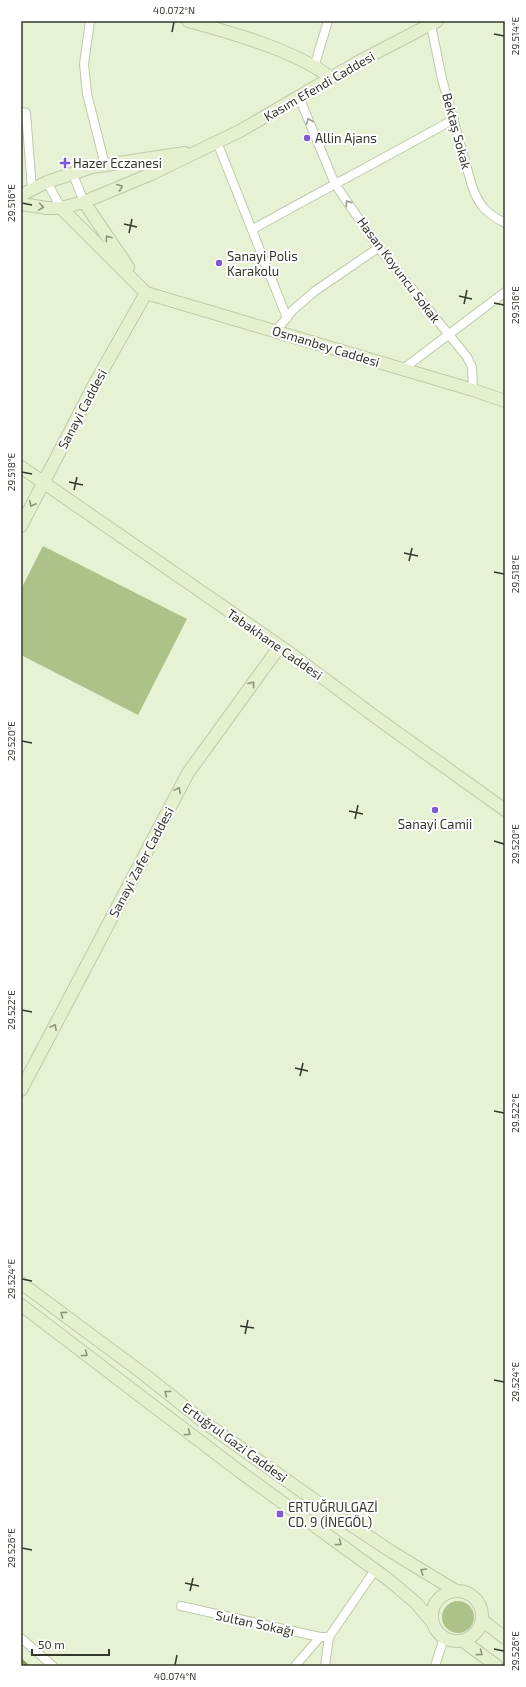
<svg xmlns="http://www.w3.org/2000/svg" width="526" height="1687" font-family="'Exo 2',sans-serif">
  <rect width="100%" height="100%" fill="#e6f2d3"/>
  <path fill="#adc289" d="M43,546l144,73 -49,96 -117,-60v-66z
    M442 1617a16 16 0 1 1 32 0a16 16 0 1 1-32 0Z"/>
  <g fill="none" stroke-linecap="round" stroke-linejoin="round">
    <path stroke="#869d5c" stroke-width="3" d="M21,1660l7,6"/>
    <g stroke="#becaab" stroke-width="10">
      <path id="street" d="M90,21l-6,43 3,30 18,71
        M431,25l11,54 30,107c7,20 14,27 33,37
        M314,67l14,-46
        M299,97l36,87 43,63 89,110 5,10 1,23
        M21,112l5,1 6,76
        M217,142l70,176
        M72,172l12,30
        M47,182l14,26
        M253,229c66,-37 134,-72 201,-110
        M276,331l17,-21 22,-19 63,-43
        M403,369l102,-77
        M181,1606l139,31h9
        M21,1638l32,28
        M295,1666l25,-29
        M325,1666l4,-29 46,-67
        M435,1666l9,-28"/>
    </g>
    <g stroke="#becaab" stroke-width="14">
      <path id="secondary" d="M188,21c42,11 109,30 143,57
        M21,195l26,-13 45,-15 93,-14
        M84,202l44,65
        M21,204l26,4h14l23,-6 67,-28 89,-43 120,-70 77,-40
        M61,208l85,85 327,97 32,11
        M21,467l266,184 87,65 131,94
        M21,526l72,-139 53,-94
        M21,1090l167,-317 92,-127
        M21,1283l124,92 59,47 126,89 62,41 64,39
        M21,1305l218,166 150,109 27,23 17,20
        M432 1616a25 25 0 1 1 50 0a25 25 0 1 1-50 0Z
        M482,1620l23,18
        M463,1641l34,25"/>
    </g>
    <use href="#street" stroke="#fff" stroke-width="8"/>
    <use href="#secondary" stroke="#e5f0ce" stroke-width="12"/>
  </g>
  <defs><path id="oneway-chevron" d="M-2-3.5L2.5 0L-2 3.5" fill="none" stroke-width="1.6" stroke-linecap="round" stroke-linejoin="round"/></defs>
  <g stroke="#999c96">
    <use href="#oneway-chevron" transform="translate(309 121) rotate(-112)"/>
    <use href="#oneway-chevron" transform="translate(348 203) rotate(-125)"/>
  </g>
  <g stroke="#8c947d">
    <use href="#oneway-chevron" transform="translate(120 187) rotate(-23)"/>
    <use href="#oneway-chevron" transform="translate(41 207) rotate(9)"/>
    <use href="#oneway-chevron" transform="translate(108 238) rotate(-124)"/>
    <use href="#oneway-chevron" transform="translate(32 504) rotate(117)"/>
    <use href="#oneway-chevron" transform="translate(252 684) rotate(-54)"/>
    <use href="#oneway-chevron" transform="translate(178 790) rotate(-62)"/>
    <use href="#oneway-chevron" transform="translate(54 1027) rotate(-62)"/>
    <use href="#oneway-chevron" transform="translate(63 1314) rotate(-144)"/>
    <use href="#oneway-chevron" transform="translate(85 1354) rotate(37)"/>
    <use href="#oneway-chevron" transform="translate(167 1393) rotate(-142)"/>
    <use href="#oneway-chevron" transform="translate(188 1433) rotate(37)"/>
    <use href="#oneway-chevron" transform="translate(339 1543) rotate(36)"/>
    <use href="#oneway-chevron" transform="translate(423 1571) rotate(-149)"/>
    <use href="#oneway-chevron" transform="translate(480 1653) rotate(37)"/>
  </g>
  <path fill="none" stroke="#33382c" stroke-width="1.5" d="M172,32l2,-10M494,34l10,2M22,203l10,2M124,224l13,3M129,233l3,-14M459,296l13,3M494,303l10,2M464,304l3,-14M22,472l10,2M69,482l14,3M74,490l3,-13M404,553l14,3M409,561l3,-13M494,572l10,2M22,741l10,2M349,811l14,3M355,819l3,-14M494,841l10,3M22,1010l10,2M295,1068l13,3M300,1076l3,-13M494,1111l10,2M22,1279l10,2M240,1326l14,2M245,1334l3,-14M494,1380l10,2M22,1548l10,2M185,1583l14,3M190,1591l3,-13M494,1649l10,2M175,1665l2,-10"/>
  <g fill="#7f58d2" stroke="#fff" stroke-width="1.5">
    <circle cx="307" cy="138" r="4"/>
    <path d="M63 157h4v4h4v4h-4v4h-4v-4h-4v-4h4z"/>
    <circle cx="219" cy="263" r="4"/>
    <circle cx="435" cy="810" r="4"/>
    <rect x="276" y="1510" width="8" height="8" rx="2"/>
  </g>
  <g text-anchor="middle" stroke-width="4" stroke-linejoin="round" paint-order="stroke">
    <g font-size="13" fill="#33382c" stroke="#fff">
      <text transform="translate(319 86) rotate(-30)" y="5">Kasım Efendi Caddesi</text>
      <text transform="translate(457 131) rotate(75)" y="5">Bektaş Sokak</text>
      <text transform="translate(399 270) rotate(53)" y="5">Hasan Koyuncu Sokak</text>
      <text transform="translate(326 346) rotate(17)" y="5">Osmanbey Caddesi</text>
      <text transform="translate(82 409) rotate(-62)" y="5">Sanayi Caddesi</text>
      <text transform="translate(275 644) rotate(35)" y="5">Tabakhane Caddesi</text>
      <text transform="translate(141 862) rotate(-62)" y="5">Sanayi Zafer Caddesi</text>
      <text transform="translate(235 1442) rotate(36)" y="5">Ertuğrul Gazi Caddesi</text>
      <text transform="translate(255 1623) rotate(12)" y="5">Sultan Sokağı</text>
    </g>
    <g font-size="13" fill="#33382c" stroke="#fff" text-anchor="start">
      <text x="315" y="143">Allin Ajans</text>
      <text x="73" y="168">Hazer Eczanesi</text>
      <text x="227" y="261">Sanayi Polis<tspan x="227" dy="15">Karakolu</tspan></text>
      <text x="435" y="829" text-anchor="middle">Sanayi Camii</text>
      <text x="288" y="1512">ERTUĞRULGAZİ<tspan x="288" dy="15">CD. 9 (İNEGÖL)</tspan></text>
    </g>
  </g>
  <rect width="526" height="1687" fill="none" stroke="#ffffff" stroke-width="44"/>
  <path d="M32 1649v6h77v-6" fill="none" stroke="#33382c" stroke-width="2"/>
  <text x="38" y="1649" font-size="12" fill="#33382c" stroke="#ffffff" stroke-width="3" paint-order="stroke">50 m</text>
  <rect x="22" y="22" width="482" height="1643" fill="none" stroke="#33382c" stroke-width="1.5"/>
  <g font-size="10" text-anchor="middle" fill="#33382c">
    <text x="174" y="14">40.072°N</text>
    <text transform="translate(515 36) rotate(-90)" y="4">29.514°E</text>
    <text transform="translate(11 203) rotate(-90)" y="4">29.516°E</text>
    <text transform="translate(515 305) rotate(-90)" y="4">29.516°E</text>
    <text transform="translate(11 472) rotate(-90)" y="4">29.518°E</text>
    <text transform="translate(515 574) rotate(-90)" y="4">29.518°E</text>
    <text transform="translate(11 741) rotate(-90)" y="4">29.520°E</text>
    <text transform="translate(515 844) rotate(-90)" y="4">29.520°E</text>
    <text transform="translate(11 1010) rotate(-90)" y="4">29.522°E</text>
    <text transform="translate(515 1113) rotate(-90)" y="4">29.522°E</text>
    <text transform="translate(11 1279) rotate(-90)" y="4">29.524°E</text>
    <text transform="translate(515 1382) rotate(-90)" y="4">29.524°E</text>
    <text transform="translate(11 1548) rotate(-90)" y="4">29.526°E</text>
    <text transform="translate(515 1651) rotate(-90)" y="4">29.526°E</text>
    <text x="175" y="1680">40.074°N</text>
  </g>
</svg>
